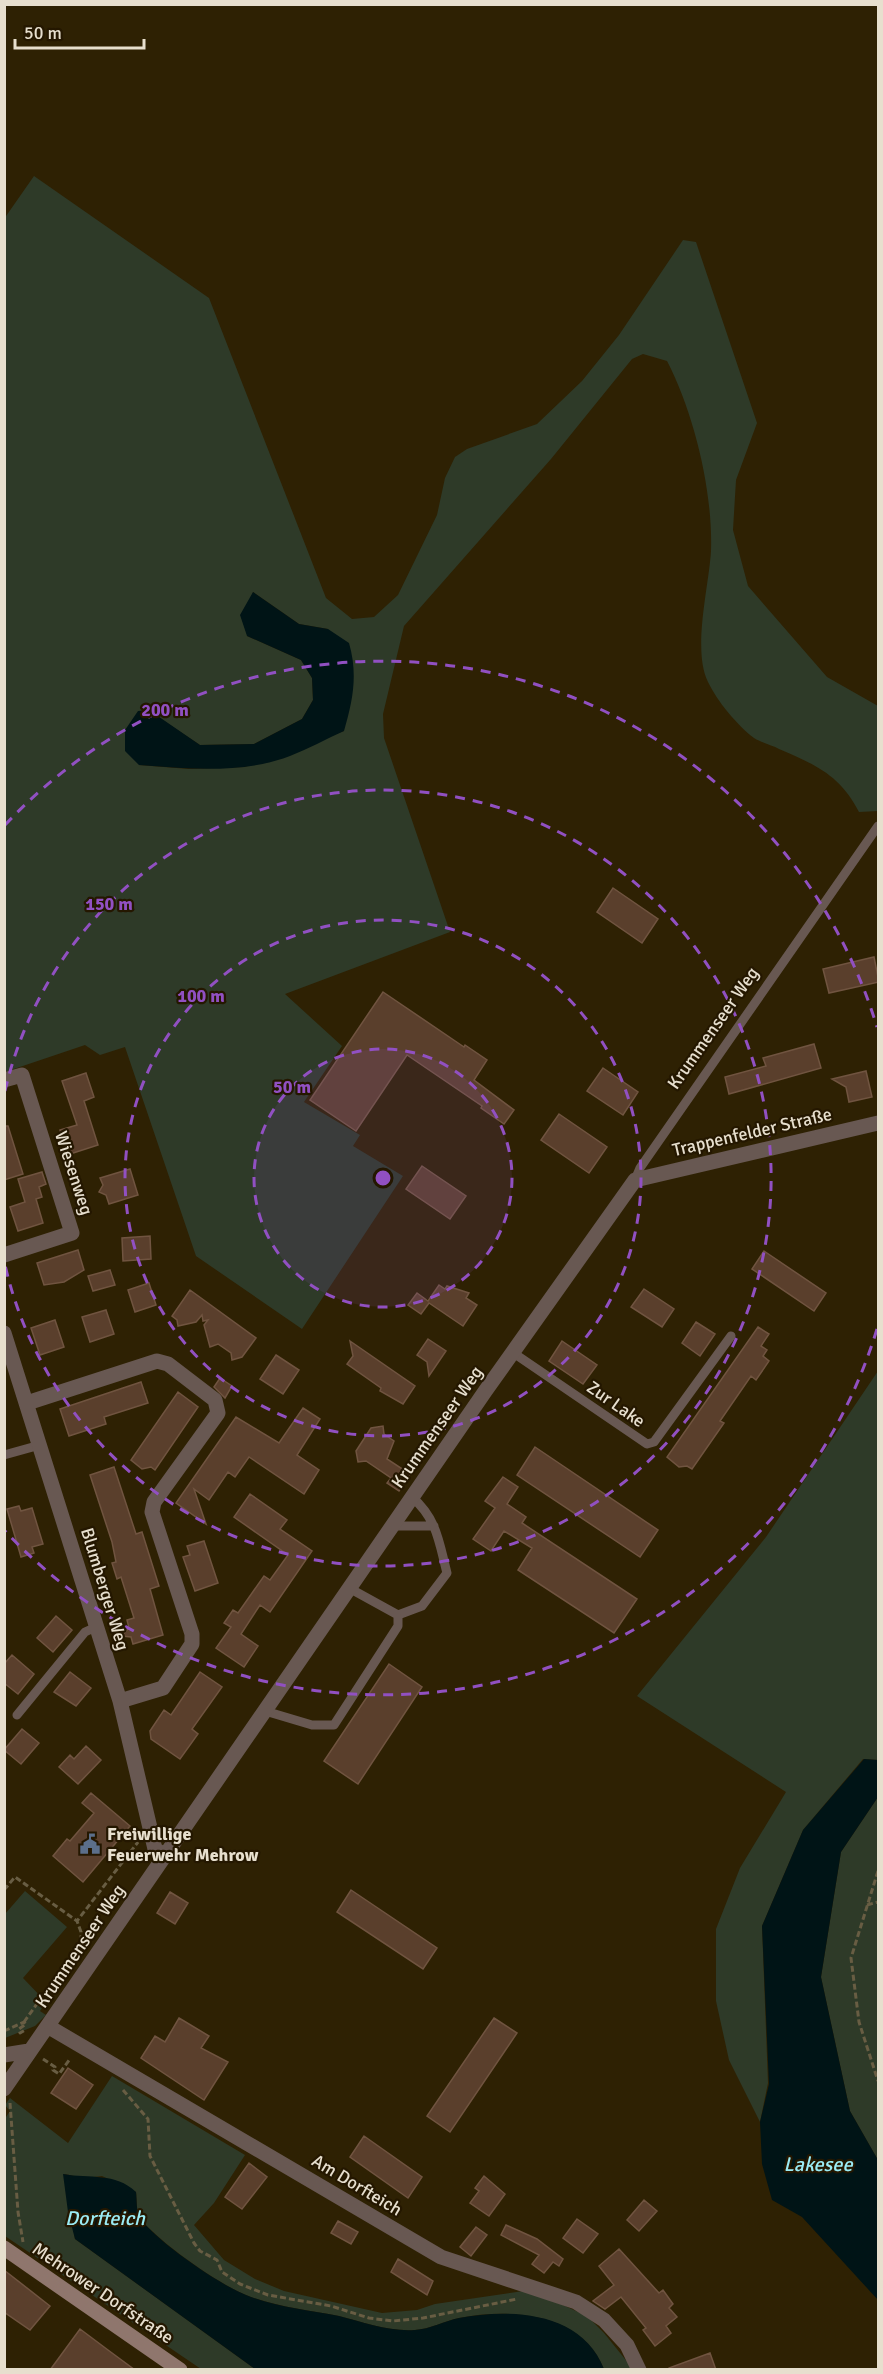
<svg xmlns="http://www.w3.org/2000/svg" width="883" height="2374" font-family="Signika,sans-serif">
  <rect width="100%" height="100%" fill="#2e2103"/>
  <path fill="#2e3a28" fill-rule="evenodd" d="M34,176l175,122 117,300 26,21 22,-2 24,-22 39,-80 8,-37 10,-21 12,-8 70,-25 45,-43 37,-46 64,-95 13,2 61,181 -21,57 -3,50 15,56 79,91 51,29v105l-19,1c-19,-37 -43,-47 -80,-63 -7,-4 -17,-6 -25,-11 -17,-13 -37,-37 -46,-56 -16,-32 1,-96 3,-131 2,-60 -17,-138 -44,-190l-24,-7 -11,5 -81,100 -147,167 -21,88 1,24 66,194 -165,62 57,52 -38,56 56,33 -7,11 50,30 -101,153 -106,-73 -71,-209 -25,8 -15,-10 -80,27 -1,-853zM253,592l46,32 29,5 16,102 -99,36 -56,2 -50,-4 10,-54 51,34 54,-1 48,-25 11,-19 -1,-22 -11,-18 -54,-24z
    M878,1371v389l-15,-1 -60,71 -41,96 6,157 -8,39 -31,-62 -13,-59v-72l24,-61 46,-76 -149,-96 129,-159z
    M878,1797v363l-28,-49 -29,-134 20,-125z
    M25,1891l42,36 -44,51 23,24 -6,9 6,4 -11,11 -30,12v-124z
    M112,2076l133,79 -31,48 -20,22 30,35 31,19 29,12 98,22 35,-3 18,-6 95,-14 57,26 17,17 29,36h-29c-22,-56 -92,-61 -145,-51 -14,3 -29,11 -44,12 -25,2 -52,-8 -76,-14 -30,-6 -63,-9 -93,-21 -26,-10 -89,-54 -106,-77 -4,-6 -3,-19 -4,-26l-34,-16 -17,2 -21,-4 11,65 180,130h-54l-196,-133 -1,-116 6,-9 -5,-6 5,-7 58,45z"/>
  <path fill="#001416" d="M253,592l46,32 29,5 21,14c9,31 4,57 -5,88 -18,8 -36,18 -54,25 -47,18 -102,13 -151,9l-14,-14v-21l13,-19 11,-1 51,35 54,-1 48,-25 11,-19 -1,-22 -11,-18 -54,-24 -7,-21z
    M864,1759l14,1v37l-37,55 -20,125 29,134 28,49v140l-76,-83 -30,-17 -10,-36 -2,-42 9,-38 -7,-158 41,-96z
    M63,2174c27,5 52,-2 73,18 1,7 0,20 4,26 16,23 80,67 106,77 29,12 63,15 93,21 24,6 51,16 76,14 15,-1 30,-9 44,-12 53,-10 123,-6 145,51h-349l-180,-130 -7,-27z"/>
  <path fill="#5a3f2c" stroke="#705440" stroke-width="1.5" d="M613,888l45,31 -16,24 -45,-31z
    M874,957l5,25 -50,11 -6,-24z
    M383,992l81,55 1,-2 22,15 -13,20 40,30 -10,14 -23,-16 1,-2 -75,-51 -51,76 -46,-31z
    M814,1044l7,24 -92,26 -4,-17 41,-11 -3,-8z
    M603,1068l35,24 -15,23 -36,-24z
    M866,1071l6,26 -23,5 -3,-15 -14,-8z
    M86,1073l8,24 -10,4 14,44 -31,10 -7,-25 17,-5 -15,-44z
    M559,1114l48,33 -18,26 -48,-33z
    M4,1126h4l15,48 -19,6z
    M422,1166l44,30 -16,23 -44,-30z
    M130,1169l8,26 -29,9 -3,-9 -7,-3 4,-7 -3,-7z
    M42,1172l4,12 -7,3 3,10 -6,2 7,24 -25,8 -8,-24 15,-5 -7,-23z
    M150,1236l1,23 -28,2 -1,-23z
    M78,1250l6,20 -20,12 -20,3 -7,-22z
    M764,1251l62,42 -12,18 -62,-42z
    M110,1270l5,15 -22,6 -5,-15z
    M149,1283l7,22 -21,7 -7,-22z
    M439,1285l6,4 2,-3 22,7 -3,5 11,7 -14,21 -34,-23 -8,11 -13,-9 9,-12 11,8z
    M644,1289l30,20 -12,18 -31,-20z
    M190,1290l66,48 -14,19 -10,3 -1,-7 -13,-9 -8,3 -6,-22 4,-5 -5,1 -1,-6 -6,7 -18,4 -1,-6 -5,-4z
    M106,1310l8,24 -24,8 -8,-25z
    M55,1320l9,27 -24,8 -9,-27z
    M696,1322l19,12 -15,22 -18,-13z
    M758,1327l11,7 -8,12 6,4 -4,6 6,5 -13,19 -5,-4 -31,45 4,2 -32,46 -5,-3 -8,1 -12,-10z
    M428,1339l18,12 -17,25 -2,-14 -10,-7z
    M350,1341l65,45 -12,18 -23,-13 1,-3 -34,-24 6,-8z
    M562,1341l35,24 -14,19 -34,-23z
    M276,1355l23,15 -16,24 -23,-15z
    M220,1378l12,8 -7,12 -11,-11z
    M141,1382l7,21 -44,14 2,7 -37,12 -9,-27z
    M178,1392l20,15 -43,63 -4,-3 -9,2 -11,-9z
    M303,1408l17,11 -23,36 22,15 -15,24 -55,-37 -14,20 -7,-5 -19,28 -15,-11 12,35 -30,-21 60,-86 43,26z
    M383,1426l1,8 10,7 -7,18 23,15 -11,17 -12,-8 4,-5 -25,-17 -8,1 -2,-11 15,-23z
    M535,1447l123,83 -18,27 -123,-82z
    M114,1467l22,67 6,-2 17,54 -9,3 13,46 -30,9 -2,-7 -10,-1 8,-8 -2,-8 7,-2 -13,-41 -4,2 -5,-16 4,-1 -4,-20 -22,-67z
    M503,1477l15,10 -11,17 19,13 -4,6 115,76 -23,34 -96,-63 14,-22 -28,-17 -13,20 -18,-12 22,-31 -10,-7z
    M250,1494l37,26 -7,9 32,22 -42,61 -10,-7 -19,29 17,12 -14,21 -28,-19 15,-21 -7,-4 9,-13 5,3 26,-37 6,4 18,-25 -54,-38z
    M19,1506l2,5 11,-3 11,36 -11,3 2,6 -13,4 -14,-48z
    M204,1541l14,42 -23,8 -12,-34 7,-2 -3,-9z
    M56,1616l16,14 -19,22 -16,-14z
    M12,1655l22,19 -16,20 -14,-11v-19z
    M389,1664l33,23 -64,97 -34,-23z
    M70,1672l21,16 -15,18 -22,-14z
    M200,1672l22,15 -30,42 6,5 -18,25 -29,-20 -1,-8 14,-21 7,5z
    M22,1729l17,14 -18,21 -17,-14z
    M86,1746l15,14 -23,24 -19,-17 11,-12 4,4z
    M91,1793l39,33 -47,56 -30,-26 14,-17 3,2 24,-28 -12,-10z
    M351,1890l86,58 -14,21 -86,-57z
    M170,1892l18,11 -13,21 -18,-11z
    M179,2018l30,18 -8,12 27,14 -24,38 -63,-42 14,-22 10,6z
    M494,2018l23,15 -67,99 -23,-16z
    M68,2068l25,17 -17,24 -25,-16z
    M364,2136l58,41 -14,21 -58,-41z
    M249,2163l18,14 -25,32 -17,-12z
    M484,2176l21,18 -16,22 -19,-13 9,-12 -4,-3z
    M644,2200l13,11 -18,20 -12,-11z
    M577,2219l21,15 -15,19 -20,-15z
    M338,2221l20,11 -7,12 -20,-11z
    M506,2225l31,14 26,20 -4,7 -6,-4 -9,11 -12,-9 7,-9 -38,-20z
    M476,2227l11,8 -16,21 -11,-9z
    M619,2249l40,44 4,-3 10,14 -4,4 8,9 -11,9 5,7 -16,13 -12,-16 3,-2 -25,-31 -16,12 -12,-8 21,-16 -15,-19z
    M398,2259l35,22 -6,14 -36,-23z
    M4,2270l46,36 -20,24 -26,-18z
    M80,2329l28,21 27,20h-85z
    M710,2353l6,17h-47v-2z"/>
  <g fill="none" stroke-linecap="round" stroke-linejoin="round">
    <path stroke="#685d43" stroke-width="3" stroke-dasharray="6 3" stroke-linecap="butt" d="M878,1871l-27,87 8,64 19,59
      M4,1890l11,-13 62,44
      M867,1905l11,-3
      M24,2022l57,-80v-10l-4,-11 61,-79
      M4,2031l20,-9 2,2 -7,5 1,4 5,-3
      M43,2059l12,8 -2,3 6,4 11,-15
      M123,2090l25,29 2,37 44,87 6,8 17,9 5,12 18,12 28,11 63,11 38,12 24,3 30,-3 94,-19
      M10,2103l8,109 5,30"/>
    <path stroke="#685852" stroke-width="9" d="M635,1180l5,-12 238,-342
      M512,1352l135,92 7,-2 77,-106
      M4,1455l36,-10
      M393,1526h41
      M398,1615l24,-9 25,-33c-8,-31 -10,-54 -35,-76
      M265,1711l47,14h22l64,-99v-11l-49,-27
      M17,1715l68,-83 11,-5"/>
    <path stroke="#685852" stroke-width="15" d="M4,1080l18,-5 50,158 -68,22
      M4,1333l116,368 35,148 10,7
      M27,1403l130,-42 11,3 47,36 3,13 -64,89 -2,10 40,122v10l-29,44 -43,13
      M49,2027l392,230 135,45 28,18 23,25 12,25
      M4,2055l25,-4
      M4,2089l482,-699 149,-210 243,-57"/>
    <path stroke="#8f766d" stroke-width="15" d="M4,2248l176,122"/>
  </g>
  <circle cx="383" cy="1178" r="129" fill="#9150c2" fill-opacity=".12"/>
  <g fill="none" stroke="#9150c2" stroke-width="3" stroke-dasharray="10 8">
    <circle cx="383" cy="1178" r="129"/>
    <circle cx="383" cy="1178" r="258"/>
    <path d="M5 1091A388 388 0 1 1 5 1265"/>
    <path d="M877 1329A517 517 0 0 1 5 1531M5 825A517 517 0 0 1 877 1027"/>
  </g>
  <defs>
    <g id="civic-bare" transform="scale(1.62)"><path d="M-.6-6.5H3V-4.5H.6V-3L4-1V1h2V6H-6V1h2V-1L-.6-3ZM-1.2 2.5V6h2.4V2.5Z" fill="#5c6f8a" stroke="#241700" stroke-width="2.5" paint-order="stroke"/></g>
  </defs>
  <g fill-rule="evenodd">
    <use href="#civic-bare" x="90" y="1844"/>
  </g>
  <g text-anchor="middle" stroke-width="4.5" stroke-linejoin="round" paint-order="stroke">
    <g font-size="18" fill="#e7dfce" stroke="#241700">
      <text transform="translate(713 1028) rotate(-55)" y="6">Krummenseer Weg</text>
      <text transform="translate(752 1132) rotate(-13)" y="6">Trappenfelder Straße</text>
      <text transform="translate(74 1173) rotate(72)" y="6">Wiesenweg</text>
      <text transform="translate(616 1404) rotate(35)" y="6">Zur Lake</text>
      <text transform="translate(437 1427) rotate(-55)" y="6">Krummenseer Weg</text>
      <text transform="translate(105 1589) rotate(73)" y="6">Blumberger Weg</text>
      <text transform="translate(80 1946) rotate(-56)" y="6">Krummenseer Weg</text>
      <text transform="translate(357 2185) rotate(31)" y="6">Am Dorfteich</text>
      <text transform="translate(103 2293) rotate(34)" y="6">Mehrower Dorfstraße</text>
    </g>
    <g font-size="18" font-weight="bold" fill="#e7dfce" stroke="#241700" text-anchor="start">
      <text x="107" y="1840">Freiwillige<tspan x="107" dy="21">Feuerwehr Mehrow</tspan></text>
    </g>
    <g font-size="20" font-style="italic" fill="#9becf5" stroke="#241700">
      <text x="818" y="2171">Lakesee</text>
      <text x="105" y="2225">Dorfteich</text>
    </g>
  </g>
  <circle cx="383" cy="1178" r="9" fill="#9150c2" stroke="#241700" stroke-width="3"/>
  <g font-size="18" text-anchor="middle" font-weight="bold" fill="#9150c2" stroke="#241700" stroke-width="4.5" stroke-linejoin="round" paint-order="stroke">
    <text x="165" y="716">200 m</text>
    <text x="109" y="910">150 m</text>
    <text x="201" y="1002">100 m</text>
    <text x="292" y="1093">50 m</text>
  </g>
  <rect width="883" height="2374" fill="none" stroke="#e7dfce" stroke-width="12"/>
  <path d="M15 39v9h129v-9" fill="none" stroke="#e7dfce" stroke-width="3"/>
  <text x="24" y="39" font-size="18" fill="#e7dfce" stroke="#241700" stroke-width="4.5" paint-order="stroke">50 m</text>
</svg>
